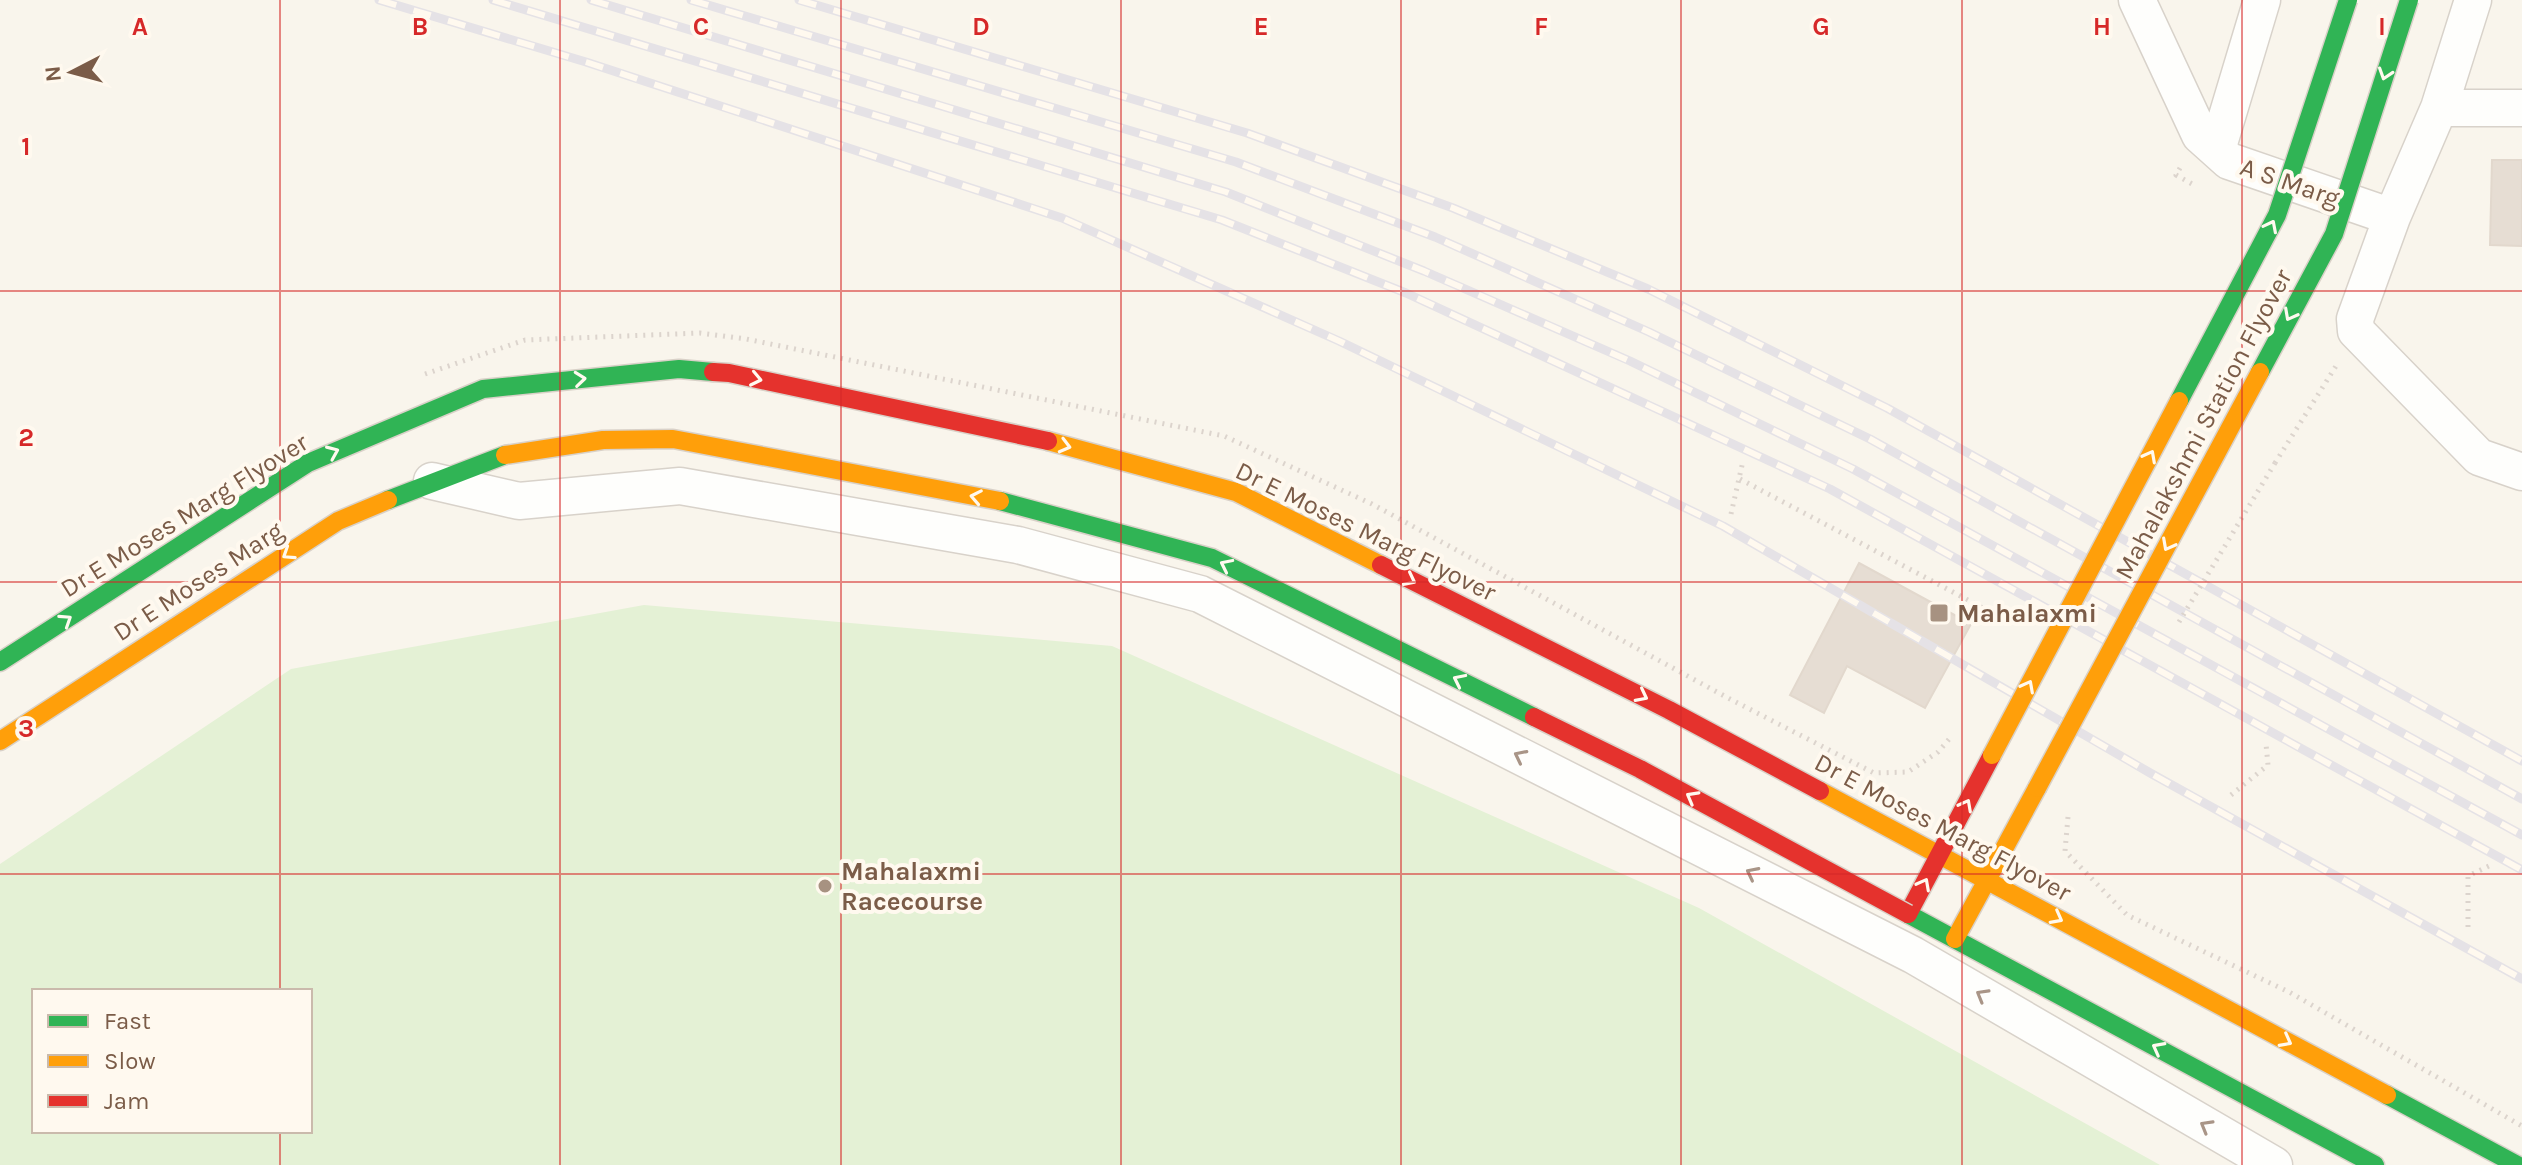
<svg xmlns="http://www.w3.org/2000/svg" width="2522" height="1165" font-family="Karla,sans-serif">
  <rect width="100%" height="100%" fill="#f9f5ec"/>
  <path fill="#e4f1d5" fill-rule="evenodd" d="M644,605l468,41 587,262 461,257h-2160v-301l291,-195zM310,991v140h-276v-140z"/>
  <path fill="#e6ddd3" stroke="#e2d8cd" stroke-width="2" d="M2492,160h30v86l-32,-1z
    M1859,563l112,61 -46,84 -78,-42 -23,47 -34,-18z"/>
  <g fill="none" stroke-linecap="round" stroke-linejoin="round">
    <g stroke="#d8d2ca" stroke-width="39">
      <path id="street" d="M2137,0l63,135 29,26 163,56
        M2473,0l-34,108h83
        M2439,108l-47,109 -37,102 1,12 123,126 43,15
        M2217,150l45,-150
        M432,481l87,20 161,-15 338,59 182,49 713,361 361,210"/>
    </g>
    <g stroke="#d9d1c8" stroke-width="21">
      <path id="fast" d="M388,500l117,-45
        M0,662l308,-199 175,-74 196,-20 34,3
        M1908,914l467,251
        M2387,1095l130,70"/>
    </g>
    <g stroke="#d9d1c8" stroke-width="21">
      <path id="slow" d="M1048,441l188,51 145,73
        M0,741l338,-220 50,-21
        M1820,791l567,304
        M1955,939l82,-151"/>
    </g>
    <g stroke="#d9d1c8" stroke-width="21">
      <path id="jam" d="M713,372l16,1 319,68
        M1381,565l288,145 151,81
        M1908,914l84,-159"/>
    </g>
    <path stroke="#dcd4cd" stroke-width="5" stroke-dasharray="2 6" stroke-linecap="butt" d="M2180,168l-4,7 18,10
      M2275,463l61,-97
      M1740,479l273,145
      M1731,514l12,-53
      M2231,795l37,-30 -2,-21
      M2468,927v-51l23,-11"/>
    <use href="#street" stroke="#fefefc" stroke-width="36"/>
    <use href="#fast" stroke="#30b455" stroke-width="18"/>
    <use href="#slow" stroke="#ff9f0a" stroke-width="18"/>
    <use href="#jam" stroke="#e5322d" stroke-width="18"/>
    <g stroke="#e5e2e6" stroke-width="9">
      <path id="rail" d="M379,0l207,62 476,156 277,123 384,185 429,248 370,205
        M493,0l729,220 184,73 424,196 692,381
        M591,0l635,192 198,79 206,90 223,108 669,366
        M691,0l545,162 199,75 214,95 221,107 652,360
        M799,0l448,133 206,75 195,81 239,119 635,353"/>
    </g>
    <use href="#rail" stroke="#fff9ef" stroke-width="6" stroke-dasharray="18" stroke-linecap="butt"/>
    <g stroke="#d9d1c8" stroke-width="21" stroke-linecap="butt">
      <path id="fast-bridge" d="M2260,372l74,-138 75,-234
        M2179,401l98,-186 71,-215
        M1000,501l212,57 322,159"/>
    </g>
    <g stroke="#d9d1c8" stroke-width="21" stroke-linecap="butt">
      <path id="slow-bridge" d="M505,455l98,-15 70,-1 327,62
        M1992,755l187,-354
        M2037,788l223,-416"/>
    </g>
    <g stroke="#d9d1c8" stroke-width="21" stroke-linecap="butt">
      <path id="jam-bridge" d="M1534,717l106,52 268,145"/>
    </g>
    <path stroke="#dcd4cd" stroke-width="5" stroke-dasharray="2 6" stroke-linecap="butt" d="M425,374l100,-34 175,-7 46,6 478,97 148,68 356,194 146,75 34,-1 30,-20 13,-15
      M2179,622l96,-159
      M2068,817l-3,34 62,64 162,77 233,134"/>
    <use href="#fast-bridge" stroke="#30b455" stroke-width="18"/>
    <use href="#slow-bridge" stroke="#ff9f0a" stroke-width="18"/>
    <use href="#jam-bridge" stroke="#e5322d" stroke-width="18"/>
  </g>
  <defs><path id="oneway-chevron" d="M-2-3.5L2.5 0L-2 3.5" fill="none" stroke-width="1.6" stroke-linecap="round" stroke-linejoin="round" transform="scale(2)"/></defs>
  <g stroke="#fff9ef">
    <use href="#oneway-chevron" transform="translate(2385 74) rotate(108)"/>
    <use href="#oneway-chevron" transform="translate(2271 226) rotate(-63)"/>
    <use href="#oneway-chevron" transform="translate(2290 315) rotate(118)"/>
    <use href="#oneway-chevron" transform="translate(580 379) rotate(-6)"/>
    <use href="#oneway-chevron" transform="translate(756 379) rotate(12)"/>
    <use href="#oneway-chevron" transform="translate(1065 446) rotate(15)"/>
    <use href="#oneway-chevron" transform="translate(333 452) rotate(-23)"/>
    <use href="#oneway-chevron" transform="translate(2150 456) rotate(-62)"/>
    <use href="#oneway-chevron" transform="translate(976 497) rotate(-169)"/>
    <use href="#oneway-chevron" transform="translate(2168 545) rotate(118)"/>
    <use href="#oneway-chevron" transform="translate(288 554) rotate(147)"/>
    <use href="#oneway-chevron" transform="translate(1226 565) rotate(-154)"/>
    <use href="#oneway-chevron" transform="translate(1410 580) rotate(27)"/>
    <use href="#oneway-chevron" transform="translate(66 620) rotate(-33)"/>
    <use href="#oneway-chevron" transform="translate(1459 680) rotate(-154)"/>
    <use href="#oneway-chevron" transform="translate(2028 686) rotate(-62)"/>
    <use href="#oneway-chevron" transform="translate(1642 696) rotate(27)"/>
    <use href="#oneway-chevron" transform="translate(1692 797) rotate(-151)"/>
    <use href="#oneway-chevron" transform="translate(1966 805) rotate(-62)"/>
    <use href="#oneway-chevron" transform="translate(1924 884) rotate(-62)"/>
    <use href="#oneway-chevron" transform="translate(2057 918) rotate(28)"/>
    <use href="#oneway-chevron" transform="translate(2286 1041) rotate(28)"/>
    <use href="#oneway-chevron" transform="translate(2158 1048) rotate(-152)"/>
  </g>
  <g stroke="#a99587">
    <use href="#oneway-chevron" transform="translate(1520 756) rotate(-153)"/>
    <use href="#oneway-chevron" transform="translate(1752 873) rotate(-153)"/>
    <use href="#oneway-chevron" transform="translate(1982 995) rotate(-150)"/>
    <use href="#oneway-chevron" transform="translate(2206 1126) rotate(-150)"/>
  </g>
  <path fill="none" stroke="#d62828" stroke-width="2" stroke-opacity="0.55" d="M280,0v991M560,0v1165M841,0v1165M1121,0v1165M1401,0v1165M1681,0v1165M1962,0v1165M2242,0v1165M0,291h2522M0,582h2522M0,874h2522M280,1131v34"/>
  <g fill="#a79281" stroke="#fff9ef" stroke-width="3">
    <rect x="1929" y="603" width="20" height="20" rx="4"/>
    <circle cx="825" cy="886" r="8"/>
  </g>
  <g text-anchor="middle" stroke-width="8" stroke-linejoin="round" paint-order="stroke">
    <g font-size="26" fill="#7b5c48" stroke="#fff9ef">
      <text transform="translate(2290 182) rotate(19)" y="9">A S Marg</text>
      <text transform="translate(2203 424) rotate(-62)" y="9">Mahalakshmi Station Flyover</text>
      <text transform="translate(184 515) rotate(-32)" y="9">Dr E Moses Marg Flyover</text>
      <text transform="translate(1366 531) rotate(26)" y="9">Dr E Moses Marg Flyover</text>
      <text transform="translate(198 581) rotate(-33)" y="9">Dr E Moses Marg</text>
      <text transform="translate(1943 827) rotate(28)" y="9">Dr E Moses Marg Flyover</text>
    </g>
    <g font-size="26" font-weight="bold" fill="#7b5c48" stroke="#fff9ef" text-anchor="start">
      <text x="1957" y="622">Mahalaxmi</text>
      <text x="841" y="880">Mahalaxmi<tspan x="841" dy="30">Racecourse</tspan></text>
    </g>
  </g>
  <g font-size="26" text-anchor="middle" font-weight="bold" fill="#d62828" stroke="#fff9ef" stroke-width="8" stroke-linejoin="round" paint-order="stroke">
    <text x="140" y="35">A</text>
    <text x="420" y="35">B</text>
    <text x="701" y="35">C</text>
    <text x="981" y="35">D</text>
    <text x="1261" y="35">E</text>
    <text x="1541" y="35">F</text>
    <text x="1821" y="35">G</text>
    <text x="2102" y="35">H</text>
    <text x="2382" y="35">I</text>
    <text x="26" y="155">1</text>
    <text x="26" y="446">2</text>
    <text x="26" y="737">3</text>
  </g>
  <rect x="32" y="989" width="280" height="144" fill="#fff9ef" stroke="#cabaac" stroke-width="2"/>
  <rect x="48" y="1015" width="40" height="12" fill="#30b455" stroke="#cabaac" stroke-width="2"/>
  <text x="104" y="1029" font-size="24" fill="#7b5c48">Fast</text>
  <rect x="48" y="1055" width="40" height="12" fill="#ff9f0a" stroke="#cabaac" stroke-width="2"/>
  <text x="104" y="1069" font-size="24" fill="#7b5c48">Slow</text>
  <rect x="48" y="1095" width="40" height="12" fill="#e5322d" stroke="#cabaac" stroke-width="2"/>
  <text x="104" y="1109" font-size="24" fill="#7b5c48">Jam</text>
  <g transform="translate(72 72) rotate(264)" stroke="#fff9ef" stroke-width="6" paint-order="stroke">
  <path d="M0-6L14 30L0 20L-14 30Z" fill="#7b5c48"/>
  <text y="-12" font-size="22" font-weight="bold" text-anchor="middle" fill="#7b5c48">N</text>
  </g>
</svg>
